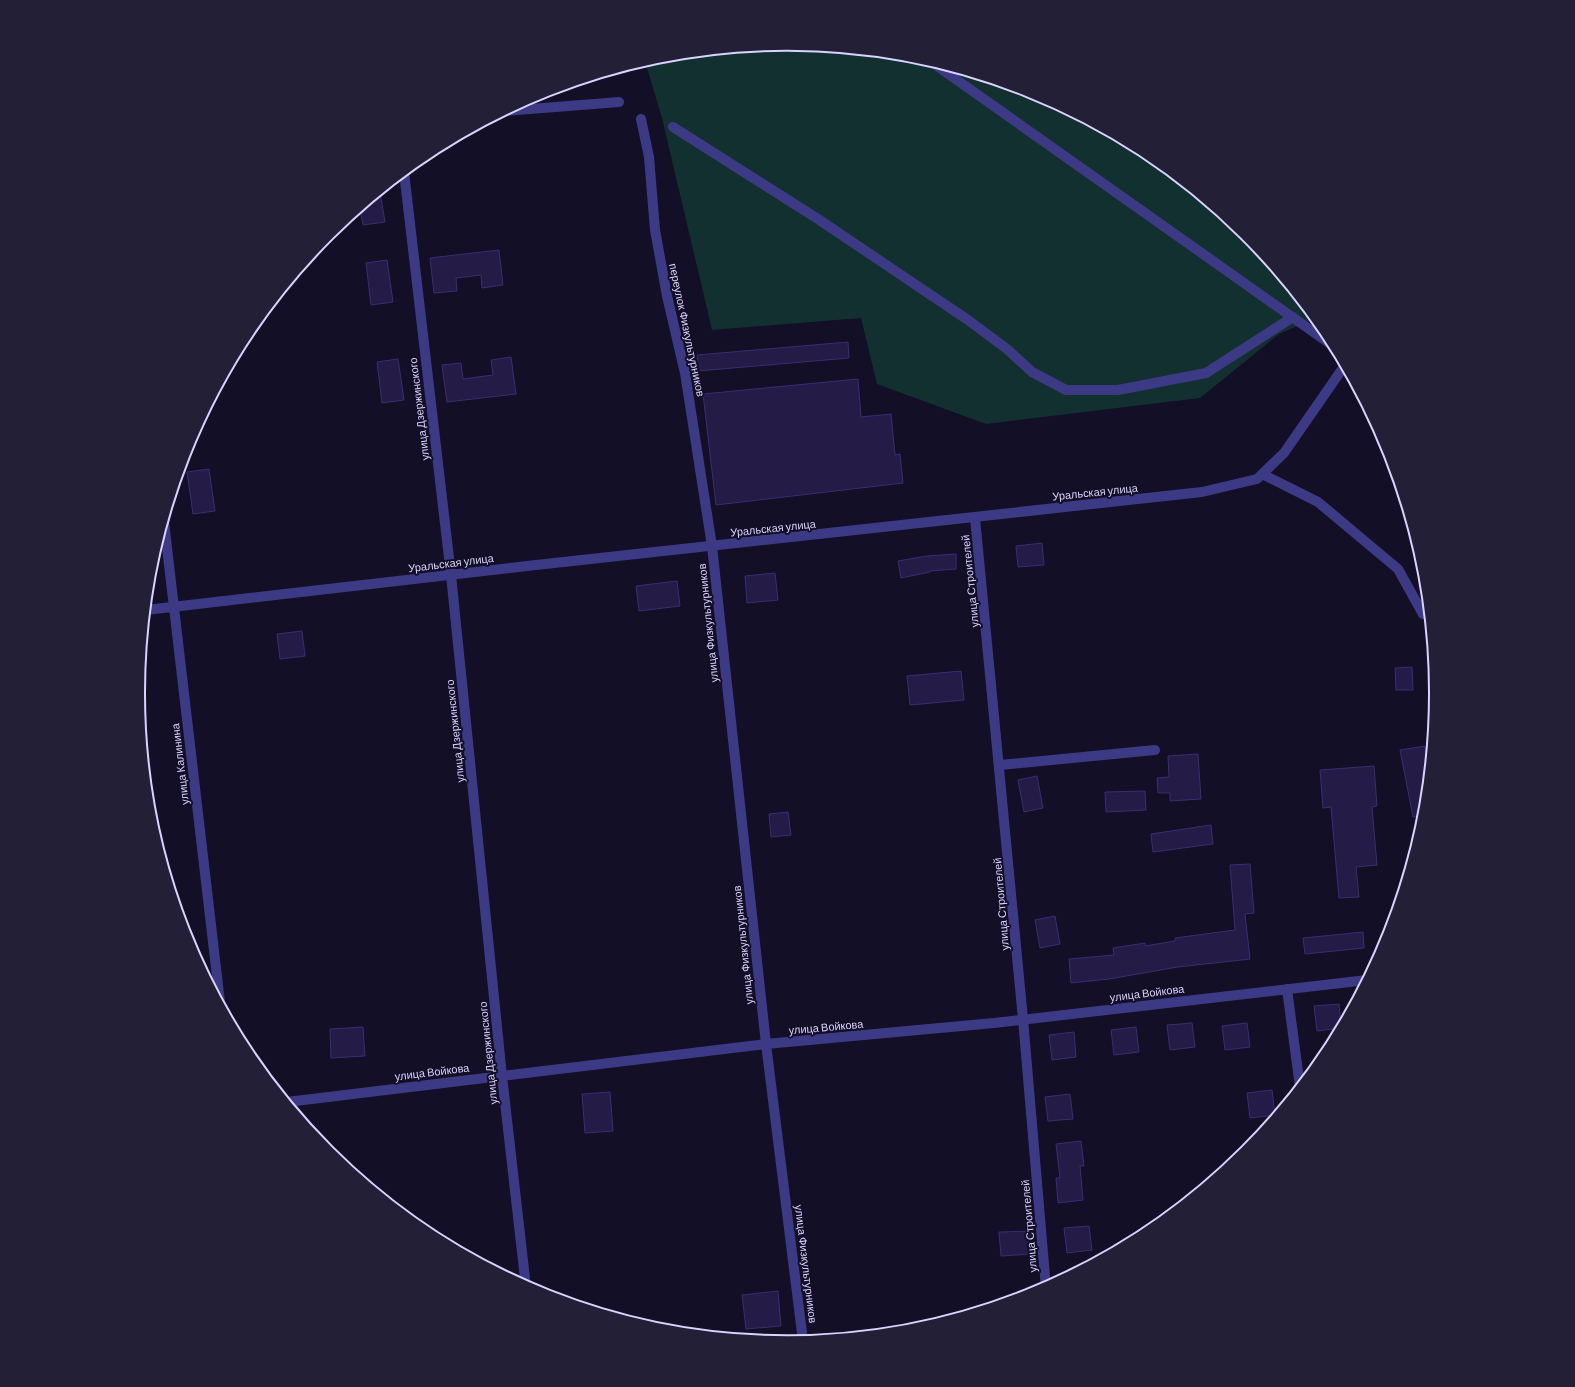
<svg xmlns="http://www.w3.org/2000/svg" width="1575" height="1387" font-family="Barlow,sans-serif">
  <rect width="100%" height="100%" fill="#130f26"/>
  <path fill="#12302f" d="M788,44l126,13 122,37 113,60 98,80 69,84 -37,16 -79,64 -214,26 -109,-40 -16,-66 -149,12 -50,-212 -17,-57 16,-5z"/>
  <path fill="#241b47" stroke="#3b2d73" d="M380,192l5,30 -22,3 -3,-17z
    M499,250l4,35 -21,3 -1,-13 -25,3 1,13 -23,2 -4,-35z
    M387,260l6,42 -22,3 -5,-42z
    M848,342l1,16 -151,13 -1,-16z
    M511,357l5,37 -69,8 -5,-37 19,-2 2,16 30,-4 -2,-15z
    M398,359l6,41 -22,3 -5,-41z
    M858,379l3,38 30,-3 4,41 5,-1 3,29 -187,22 -13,-111z
    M209,469l6,42 -22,3 -6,-42z
    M1042,543l2,22 -26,2 -2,-21z
    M956,554v15l-26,2v1l-29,6 -3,-17 29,-5z
    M775,573l3,27 -31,3 -2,-27z
    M677,581l3,25 -41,5 -3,-25z
    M302,631l3,25 -25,3 -3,-25z
    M1412,667l1,23h-17l-1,-22z
    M961,671l3,29 -54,5 -3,-29z
    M1425,746l4,24 -4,45 -12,2 -13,-67z
    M1198,754l3,45 -31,2v-8h-12l-1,-15 12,-1 -1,-21z
    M1374,766l3,40 -5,1 5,58 -21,2 3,30 -20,1 -8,-91 -8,1 -3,-38z
    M1037,776l6,32 -19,4 -6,-32z
    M1145,791l1,19 -40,2 -1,-20z
    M788,812l3,23 -20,2 -2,-23z
    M1211,825l2,19 -60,8 -2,-18z
    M1250,864l4,49 -9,1 5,45 -72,8 -69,12 -38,4 -2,-24 45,-4 -1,-7 32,-5v3l30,-5v-3l60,-8 -5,-65z
    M1055,916l5,28 -20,4 -5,-28z
    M1363,932l1,16 -59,6 -2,-16z
    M1339,1004l2,24 -24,3 -3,-25z
    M1192,1023l3,24 -25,3 -3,-25z
    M1247,1023l3,24 -25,3 -3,-24z
    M363,1027l2,29 -34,2 -1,-29z
    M1136,1027l3,25 -25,3 -3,-25z
    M1074,1032l2,25 -24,3 -3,-25z
    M1272,1090l3,25 -25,3 -3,-25z
    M610,1092l3,39 -28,2 -3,-39z
    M1070,1094l3,25 -25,2 -3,-24z
    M1081,1141l3,25h-4l3,34 -25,3 -2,-25h4l-4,-34z
    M1089,1226l3,24 -25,3 -3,-25z
    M1031,1231l1,23 -31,2 -2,-24z
    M778,1291l3,35 -35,3 -4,-34z"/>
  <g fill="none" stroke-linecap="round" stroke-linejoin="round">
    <path stroke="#3d3a85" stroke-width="10" d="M930,61l406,287
      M505,111l114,-9
      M641,119l8,38 6,73 12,66 18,77 27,173 54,498 37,297
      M673,127l145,92 150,101 39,29 25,23 34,18h52l88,-17 87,-56
      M404,172l47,403 51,501 24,211
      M1262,474l56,28 80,67 25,45
      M975,518l48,501 23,269
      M164,522l56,480
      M146,610l390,-45 666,-73 55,-13 27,-26 61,-88
      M1000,765l155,-15
      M1287,989l13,98
      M287,1102l479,-58 228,-21 373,-43"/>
  </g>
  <g text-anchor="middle" stroke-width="4" stroke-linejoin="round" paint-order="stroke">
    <g font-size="11" fill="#d9d4ff" stroke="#130f26">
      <text transform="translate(687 330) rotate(78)" y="4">переулок Физкультурников</text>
      <text transform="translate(419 409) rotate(-97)" y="4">улица Дзержинского</text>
      <text transform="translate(1095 492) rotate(-6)" y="4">Уральская улица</text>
      <text transform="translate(773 528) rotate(-6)" y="4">Уральская улица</text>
      <text transform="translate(451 563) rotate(-7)" y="4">Уральская улица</text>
      <text transform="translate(970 581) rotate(-96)" y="4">улица Строителей</text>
      <text transform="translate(708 623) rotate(-96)" y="4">улица Физкультурников</text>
      <text transform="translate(455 731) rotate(-96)" y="4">улица Дзержинского</text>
      <text transform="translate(180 764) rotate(-97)" y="4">улица Калинина</text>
      <text transform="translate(1001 904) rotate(-95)" y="4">улица Строителей</text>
      <text transform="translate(743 945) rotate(-96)" y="4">улица Физкультурников</text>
      <text transform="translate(1147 993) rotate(-7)" y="4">улица Войкова</text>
      <text transform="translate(826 1027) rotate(-5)" y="4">улица Войкова</text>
      <text transform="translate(488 1053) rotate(-96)" y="4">улица Дзержинского</text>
      <text transform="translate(432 1072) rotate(-7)" y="4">улица Войкова</text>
      <text transform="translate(1029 1226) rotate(-95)" y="4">улица Строителей</text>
      <text transform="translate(806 1264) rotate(83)" y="4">улица Физкультурников</text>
    </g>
  </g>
  <path d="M0 0H1575V1387H0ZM145 693a642 642 0 1 1 1284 0a642 642 0 1 1-1284 0Z" fill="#231f37" fill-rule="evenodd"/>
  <path fill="none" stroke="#d9d4ff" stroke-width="2" d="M145 693a642 642 0 1 1 1284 0a642 642 0 1 1-1284 0Z"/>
</svg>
